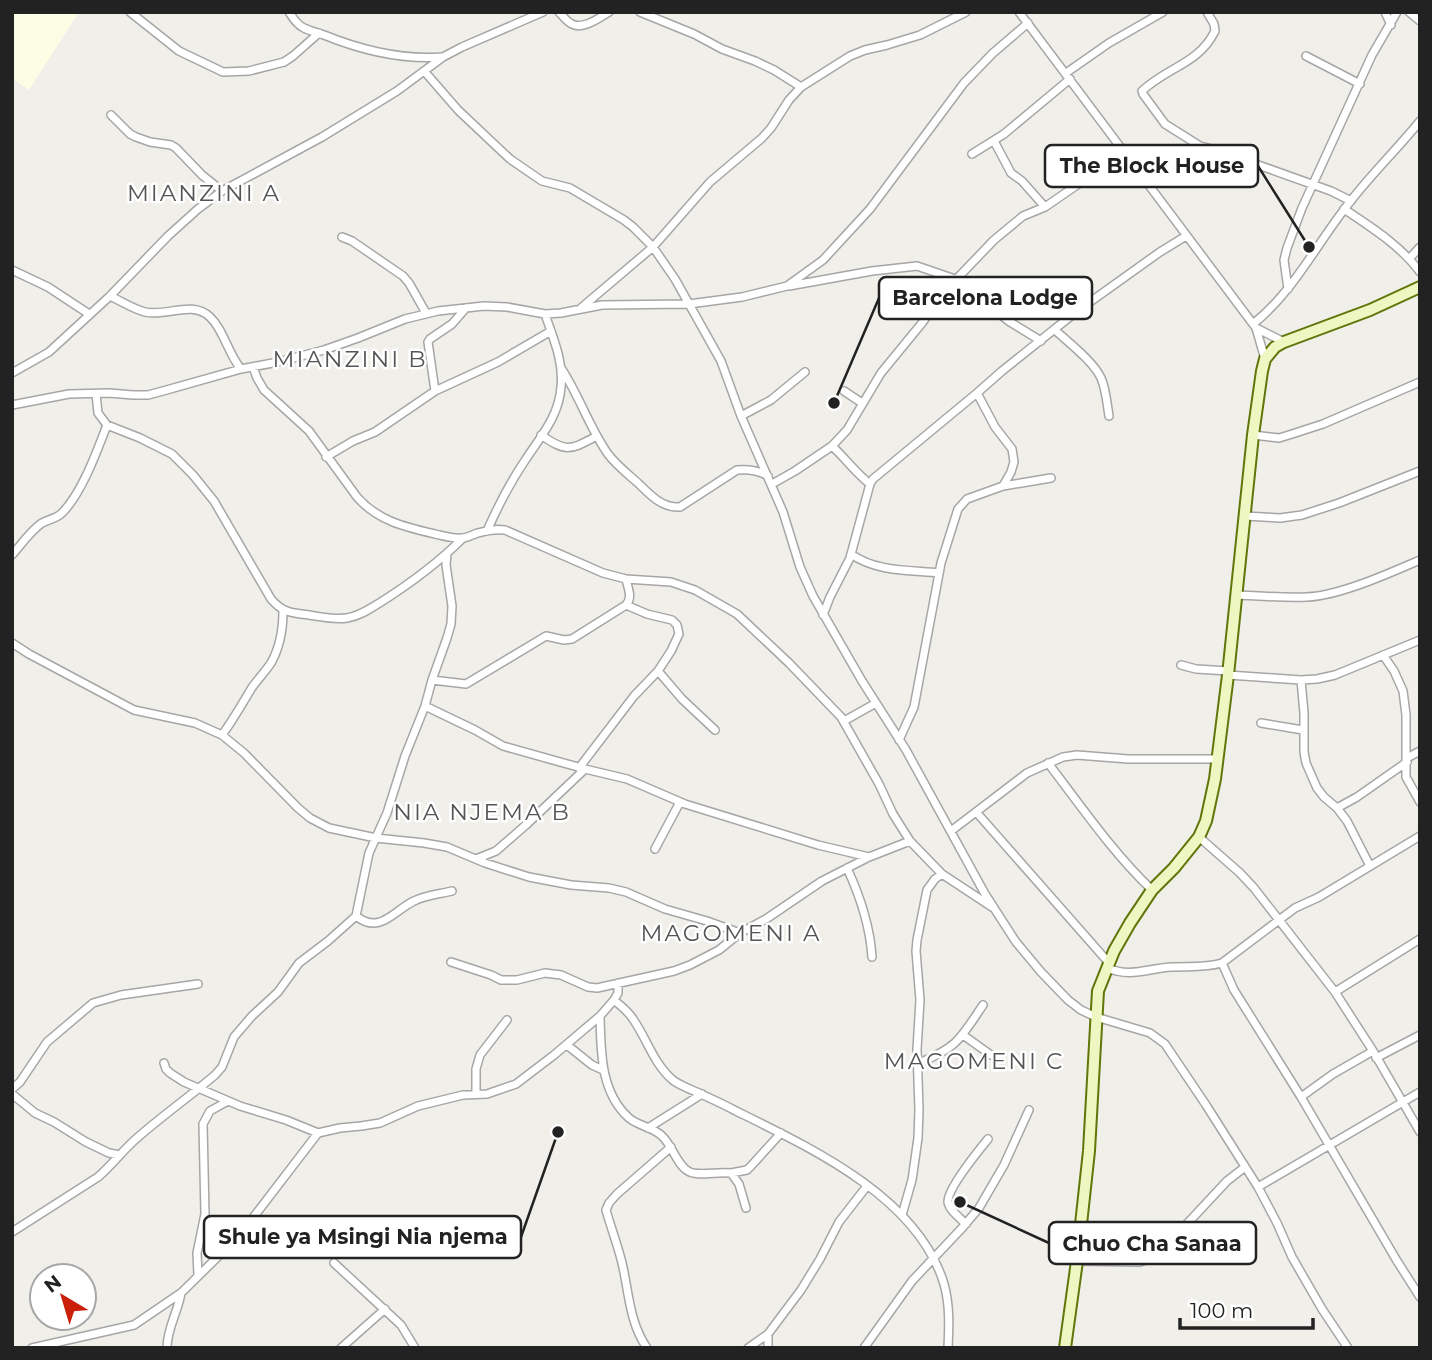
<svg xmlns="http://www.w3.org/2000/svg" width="1432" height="1360" font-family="Montserrat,sans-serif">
  <rect width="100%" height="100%" fill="#f1efe9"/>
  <path fill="#fbfee5" d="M12,12h67l-50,78 -17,-12z"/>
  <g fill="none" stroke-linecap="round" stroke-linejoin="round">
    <g stroke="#a6a6a6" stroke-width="10">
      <path id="street" d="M130,12l49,39 44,21 26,-1 35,-9 9,-6 26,-23
        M289,12c4,6 8,13 15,16 6,3 14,5 20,7 37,15 78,25 118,22
        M559,12c4,4 8,10 13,12 11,6 27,-6 37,-12
        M640,12l54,22 28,15 33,12 19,9 27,17
        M1019,12l237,316 9,31
        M1207,12l7,12 1,7c-16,33 -48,36 -73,60l1,3 22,30 35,22 35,9 15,7 81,29 20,10
        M1385,12l6,13
        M1409,12l11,9
        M1306,56l54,28
        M425,72l33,38 52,49 32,22 28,7 54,32 9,7 20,20 22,32 46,82 20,55 42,96 17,55 13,29 49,85 44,69 79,144 31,48 25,30 27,28 13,10 15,7 54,16 15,11 41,61 52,82 19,36 15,34 30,52 26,39
        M1066,73l43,-30 54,-31
        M111,115l19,19 6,3 14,5 21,3 5,3 26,27 20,16
        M994,141l17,32 11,8 23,26
        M972,154l32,-20 66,-55
        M1344,209c27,18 57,37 76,63
        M342,237l10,4 51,35 6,7 17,30
        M1409,259l11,-12
        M12,270l36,17 41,27
        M789,286l83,-15 45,-5 38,13 55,43 31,19
        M1288,289l-4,-29 3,-12 15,-40 70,-153 25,-43
        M110,296c11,5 23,13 35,16 22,5 47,-12 65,5 14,13 18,37 31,52
        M581,308l72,-61 57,-65 52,-44 9,-10 18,-28 12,-13 49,-31 15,-6 22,-5 33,-10 46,-23
        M1253,324c38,-30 61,-75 90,-113 23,-32 52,-59 77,-90
        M1256,328l28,14
        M1055,330c14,13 38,31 46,48 5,11 6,26 8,38
        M253,367l4,11 7,12 45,41 48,66c21,24 48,30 78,37 9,2 19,5 27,4 6,0 11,-4 16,-5 9,-3 18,-4 27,-3l98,43 23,6 45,3 24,8 42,24 52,49 52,54 38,67 14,30 17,27 32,33 50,33
        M561,368c18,27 28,59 47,86 8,11 20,20 31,30 11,11 23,24 41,23l57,-37c11,-1 21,0 31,6
        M12,373l37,-21 61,-56 58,-60 30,-27 24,-18 100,-54 75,-46 46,-34 19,-10 81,-35
        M435,391l-7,-49 2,-3 22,-15 14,-16
        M844,391l18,12
        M977,393l18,34 17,22 2,13 -3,10 -8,14
        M96,394l2,19 9,12 33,13 32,16 21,21 21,26 57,98c12,14 21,14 38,16 13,2 26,5 38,3 13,-2 24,-10 34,-16 30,-19 57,-39 82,-64
        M12,405l57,-11 40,-1 24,2h15l15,-4 78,-22 37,-7 46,-12 34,-12 47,-19 33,-8 46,-5 23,1 38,7 16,-1 41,-8 87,-1 53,-7 45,-11 36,-26 47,-51 94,-126 29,-30 35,-30
        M741,416l30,-16 34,-28
        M541,435c26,18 29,15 56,1
        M1253,435l26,3 10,-3 34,-11 97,-42
        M832,446c13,12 24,27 38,38
        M326,457l27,-16 22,-9 60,-41 63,-29 53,-31
        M772,484l23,-13 37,-25 15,-16 34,-57 41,-50 23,-32 49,-51 29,-24 22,-9 80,-55
        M1245,516l35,2 22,-3 37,-12 81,-32
        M487,531c11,-25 24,-50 39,-72 15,-23 33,-43 35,-72 3,-25 -8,-49 -16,-73
        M851,554c25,18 59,16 88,19
        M12,555c9,-10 19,-25 30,-32 7,-4 14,-4 20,-10 20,-20 35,-62 45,-88
        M1237,595c23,1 47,3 70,2 32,-1 83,-24 113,-37
        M823,615l7,-18 20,-39 20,-74 3,-5 104,-86 25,-22 74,-59 84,-60 26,-16
        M12,643l17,11 105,56 61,13 27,12 22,18 54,55 12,10 19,10 47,10 48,5 23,4 38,16 44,14 42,8 38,3 17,4 39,17 42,12 33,12
        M1383,655l11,16 9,20 3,24v62l14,25
        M1181,665l15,4 33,2
        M658,671l24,28 33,31
        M1228,675l73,5 16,-1 18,-4 85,-35
        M432,680l34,4 80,-48 18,4 8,-1 54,-34c7,-8 2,-16 0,-26
        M1301,680l3,33v39l2,11 11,25 7,9 13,11 10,13 23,45
        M425,706l50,24 28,16 82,23 42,10 58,25 133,41 51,12
        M844,721l32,-18
        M1261,723l42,7
        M222,735c11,-15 19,-29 29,-46 6,-9 14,-17 20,-26 9,-16 12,-34 12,-52
        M899,740l15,-33 27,-144 17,-54 9,-10 36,-13 48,-8
        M1407,758l13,-7
        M1048,763c33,43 65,90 104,127
        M579,768l55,-72 24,-25 13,-20 8,-17 -2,-9 -5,-5 -25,-6 -21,-9
        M1337,808l20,-11 50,-35
        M977,813l132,150
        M951,831l76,-58 36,-16 14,-2 51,4h89
        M1199,837l41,36 14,15 81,104 38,59 47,81
        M655,849l25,-47
        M476,859l20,-8 31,-27 58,-55
        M847,868c13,28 23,58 25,89
        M356,916c24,19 37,-5 58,-15 12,-6 26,-7 38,-10
        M451,962l40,13 10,5h16l28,-7 16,2 27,12 9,1 77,-17 16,-6 29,-15 21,-17 26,-14 56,-38 47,-24 41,-16
        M1222,963l12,27 67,107 96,164 23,36
        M1107,968c24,10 42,0 65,-1 17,-1 33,1 50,-4l73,-55 24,-11 101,-61
        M1335,992l85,-53
        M614,1000c7,6 14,11 19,19 14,20 21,46 41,62 9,6 19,9 29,14 11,5 22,10 33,16 75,37 182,86 208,173 6,21 5,43 4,64
        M600,1016c1,35 0,76 29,102 9,8 24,9 33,18 10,9 15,29 26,35 8,6 31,0 43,2l8,11 7,24
        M963,1035l28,20
        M567,1045l25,20 11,5
        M1376,1058l44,-23
        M164,1063l2,6 4,4 14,9 56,24 46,14 32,13 22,-5 21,-2 19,-3 38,-17 45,-11 24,-1 29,-10 38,-29 46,-39 14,-16 4,-7v-10
        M919,1063c39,-16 41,-24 64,-58
        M12,1089l8,-7 27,-40 46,-39 28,-8 77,-11
        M12,1094l23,19 19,9 32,20 23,11 10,2
        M476,1094v-25l4,-14 27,-35
        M1301,1097l32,-23 40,-23
        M648,1128l54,-34
        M731,1173l16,-3 4,-4 30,-33
        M1258,1187l162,-95
        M902,1215l10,-35 6,-42 1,-28 -2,-61 3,-49 -4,-49 1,-11 10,-50 8,-11 7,-5
        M966,1224c-6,-6 -17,-14 -18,-22 -1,-13 31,-52 40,-63
        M12,1232l86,-55c14,-12 25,-27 39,-39 25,-22 52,-41 78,-63l7,-8 12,-30 18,-21 26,-24 21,-29 29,-22 28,-25 13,-63 18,-40 18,-57 20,-50 7,-26 15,-42 4,-14 1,-18 -6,-41 1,-11
        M1077,1261l63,1 17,-6 70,-75 18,-14
        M334,1263l67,62 14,23
        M198,1275l-1,-22 8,-39 -2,-90 7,-13 18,-10
        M32,1348l102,-23 47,-32 58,-57 79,-103
        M167,1348c0,-20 11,-36 14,-55
        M341,1348l44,-39
        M647,1348c-18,-26 -18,-56 -25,-85 -4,-17 -11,-35 -16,-53l3,-7 8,-9 54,-47
        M748,1348l20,-14 33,-44 19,-31 19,-37 28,-36
        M768,1348v-14
        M864,1348l48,-67 51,-54 16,-19 25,-43 25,-55"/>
    </g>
    <g stroke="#5f770a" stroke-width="14">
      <path id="secondary" d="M1065,1348l12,-87 12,-110 9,-160 16,-40 16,-28 22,-33 22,-22 25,-31 7,-16 9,-42 13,-104 25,-240 9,-64 3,-12 10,-12 9,-5 86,-32 50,-23"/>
    </g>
    <use href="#street" stroke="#fff" stroke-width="7"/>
    <use href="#secondary" stroke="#eef7c1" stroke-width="10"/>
  </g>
  <g text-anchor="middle" stroke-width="5" stroke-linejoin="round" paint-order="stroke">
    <g font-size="23" letter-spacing="2" fill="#555" stroke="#fff">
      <text x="204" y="201">MIANZINI A</text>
      <text x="350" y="367">MIANZINI B</text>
      <text x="482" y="820">NIA NJEMA B</text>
      <text x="731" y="941">MAGOMENI A</text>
      <text x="974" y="1069">MAGOMENI C</text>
    </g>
  </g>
  <path fill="none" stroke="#222" stroke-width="2.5" d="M1309 247L1258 166M834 403L879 298M558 1132L521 1237M960 1202L1049 1243"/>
  <g fill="#222" stroke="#fff" stroke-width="2.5">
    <circle cx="1309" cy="247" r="7"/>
    <circle cx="834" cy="403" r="7"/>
    <circle cx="558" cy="1132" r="7"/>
    <circle cx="960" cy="1202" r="7"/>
  </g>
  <g fill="#fff" stroke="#222" stroke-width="2.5">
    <rect x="1045" y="145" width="213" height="42" rx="7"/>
    <rect x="879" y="277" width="213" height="42" rx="7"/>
    <rect x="204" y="1216" width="317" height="42" rx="7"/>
    <rect x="1049" y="1222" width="207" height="42" rx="7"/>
  </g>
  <g font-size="21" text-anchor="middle" font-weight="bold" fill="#222">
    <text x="1152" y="173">The Block House</text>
    <text x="985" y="305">Barcelona Lodge</text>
    <text x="363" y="1244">Shule ya Msingi Nia njema</text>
    <text x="1152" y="1251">Chuo Cha Sanaa</text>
  </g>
  <rect width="1432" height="1360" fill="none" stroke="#222222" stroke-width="28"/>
  <g transform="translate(63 1297) rotate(322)"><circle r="33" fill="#ffffff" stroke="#a7a7a7" stroke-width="2"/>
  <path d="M0-5L12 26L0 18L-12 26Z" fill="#ca1f09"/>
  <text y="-10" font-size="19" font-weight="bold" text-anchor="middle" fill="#222222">N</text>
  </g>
  <path d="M1180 1318v10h133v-10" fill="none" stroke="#222222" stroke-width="3.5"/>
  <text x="1190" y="1318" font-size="21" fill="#222222" stroke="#ffffff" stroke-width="5" paint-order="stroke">100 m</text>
</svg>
